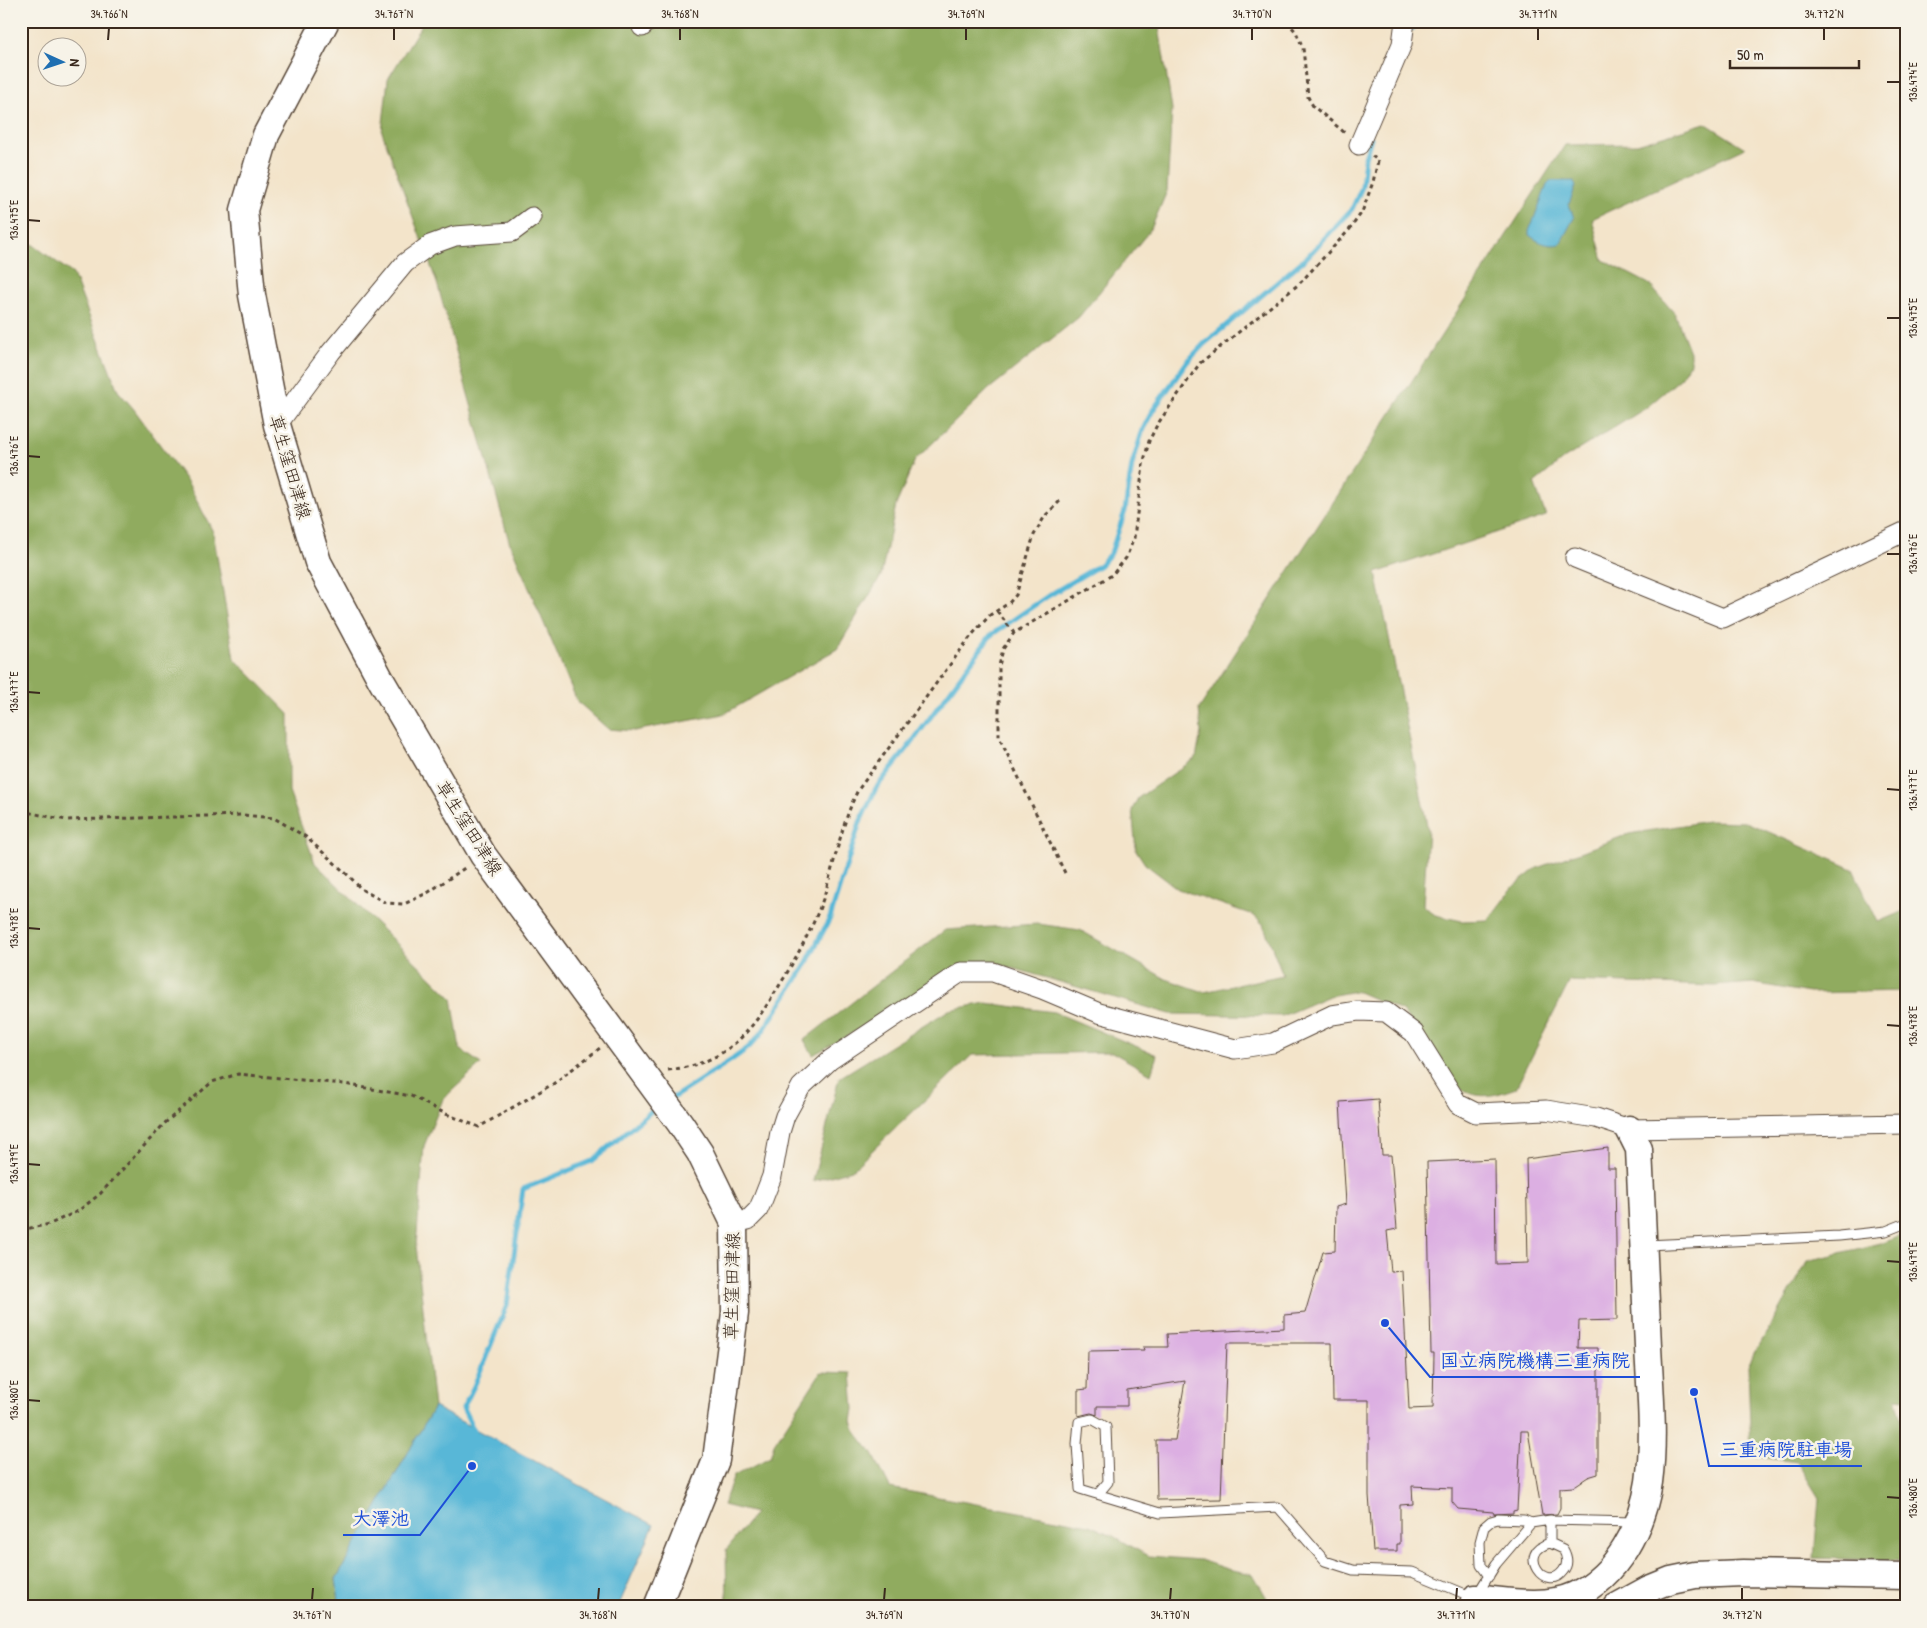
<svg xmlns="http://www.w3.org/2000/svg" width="1927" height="1628" font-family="'Patrick Hand','Klee One',sans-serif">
  <rect width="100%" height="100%" fill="#f7f3e8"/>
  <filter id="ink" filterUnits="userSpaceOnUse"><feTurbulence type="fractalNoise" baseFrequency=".02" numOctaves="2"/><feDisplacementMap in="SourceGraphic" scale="10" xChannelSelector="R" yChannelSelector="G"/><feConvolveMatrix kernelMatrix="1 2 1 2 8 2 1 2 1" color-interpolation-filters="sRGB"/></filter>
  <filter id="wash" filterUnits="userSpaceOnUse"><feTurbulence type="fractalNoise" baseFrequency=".0096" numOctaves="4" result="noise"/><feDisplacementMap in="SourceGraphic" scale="20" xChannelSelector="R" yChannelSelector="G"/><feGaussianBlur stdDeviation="1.12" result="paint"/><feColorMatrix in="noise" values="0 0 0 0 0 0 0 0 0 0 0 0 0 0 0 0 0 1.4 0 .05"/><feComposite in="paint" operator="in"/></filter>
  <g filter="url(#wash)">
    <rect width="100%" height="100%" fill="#f3e4ca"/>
    <path fill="#90ab5e" stroke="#666a3e" d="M424,21h734l14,88 -5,82 -16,38 -72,88 -90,72 -74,71 -19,45 -15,71 -44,73 -113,65 -90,17 -26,-2 -31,-28 -68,-160 -72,-258 -55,-151 6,-53z
      M1705,123l40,25 -153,71 11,41 46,24 26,30 15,38v12l-9,14 -35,30 -81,50 -31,25 12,33 -170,57 52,257 -5,75 12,10 27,6 26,-1 26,-34 23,-18 92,-34 79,-13 38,1 107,47 25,53 28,-12v81l-97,2 -56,-10 -38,3 -145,-5 -54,107c-23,8 -38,13 -59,-2l-55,-75 -46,-20 -27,5 -47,20 -112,-2 -185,-54 -172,95 -9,-15 141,-110 93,-6 42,6 86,49 38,13 79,-17 -20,-51 -10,-9 -75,-26 -33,-25 -9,-14 -4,-40 6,-12 58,-40 5,-26 -2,-23 366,-564 72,-1z
      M21,236l52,38 45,117 15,17 55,75 25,49 21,126 55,56v78l26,71 137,135 8,51 21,15 -38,35 -19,47 -8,100 18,161 -98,172 4,28h-319z
      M986,1003l68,9 103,43 -6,19 -39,-22 -140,3 -120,115 -39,11 26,-103 110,-68z
      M1906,1232v167l-10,-1 10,37v126l-92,-3 5,-60 -22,-36 -46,-6 -3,-91 60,-104 73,-18z
      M821,1372l30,1 3,36 -2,12 4,11 17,22 17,34 199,37 25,11 34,20 52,4 27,9 26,5 19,33h-545l-1,-57 29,-37 -32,-8 11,-29 36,-19 4,-13z
      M1703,1602l158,3 13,2h-171z"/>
    <path fill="#58b7d7" stroke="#4a707a" d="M1551,181h22l3,5 -7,18 5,14 -14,26c-12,3 -22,-2 -31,-9v-4l18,-46z
      M434,1407l220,118 -36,82h-278l-4,-28z"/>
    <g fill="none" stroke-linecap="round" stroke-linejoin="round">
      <path stroke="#58b7d7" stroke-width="5" d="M1413,28l1,-6 99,-1
        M671,1099l59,-38 18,-13 13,-14 43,-66 26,-50 30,-96 16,-34 31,-39 84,-114 57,-39 52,-31 11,-12 14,-42 7,-46 11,-36 10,-19 34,-48 17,-18 102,-86 46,-49 10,-22 3,-29 6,-20
        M475,1433l-12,-25 12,-24 32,-79 16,-116 69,-28 58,-49 9,-6"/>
    </g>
    <g id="blocks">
      <path fill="#dcafe2" d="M1378,1099l4,56h9l6,74 -10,2 4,41 11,-1 7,138 24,-1 1,-55h-3l-4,-191 68,-3 1,105 32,-1 -2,-104 82,-11v20h7l2,152 -38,1 -1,27h20v126l-10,3 -15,10 -13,1v20l-3,6 -15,1 -14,-84h-7l-4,79 -4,1v2l-19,1 -1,-2 -35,-3 -6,-7v-14l-40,-2 1,18 -13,1v39h-3v7h-24l-4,-56v-95h-36l-1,-57h-105l-6,156 -64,1 -1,-60h19l10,-59 -58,9v16h-30v9l-6,-2 -13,3v-26l9,-1 1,-38 56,-1 -1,-3h25l-1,-13 117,-6v-13l21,-2 18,-61 12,-1 1,-44 10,-3 -6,-102z"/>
    </g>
  </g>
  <g filter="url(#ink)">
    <use href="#blocks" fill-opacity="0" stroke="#574638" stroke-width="1"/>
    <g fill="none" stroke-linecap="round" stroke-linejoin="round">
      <g stroke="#574638" stroke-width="11">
        <path id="lane" d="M1646,1245l193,-9 47,-5 20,-8
          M1098,1494l10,-12 -2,-55 -14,-8 -13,3 -2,22 3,45 80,24 118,-6 47,54 28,9 59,2 63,26 21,-34 35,-41 19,-3 84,2
          M1550,1543c-35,9 -4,51 13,28 6,-7 4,-15 0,-22l-13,-6v-23
          M1489,1576l-8,-11 -1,-23 4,-15 7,-6 7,-2 26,1 7,3"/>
      </g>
      <g stroke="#574638" stroke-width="21">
        <path id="street" d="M642,27l6,-6
          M1359,145l43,-101 3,-23
          M277,425l54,-73 74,-89 25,-18 25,-9 57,-4 20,-15
          M1575,558l148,60 183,-87
          M734,1223l14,-3 10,-10 5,-11 9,-23 8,-44 5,-16 16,-29 29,-27 131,-88h32l49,17 57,24 136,36 38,-6 59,-28 26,-4 28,1 28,21 44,71 18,9 70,-3 50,8 33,11 277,-5"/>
      </g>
      <g stroke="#574638" stroke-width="29">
        <path id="secondary" d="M326,21l-60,114 -22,75 8,85 25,130 41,137 63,118 102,175 197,268 20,30 34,70 1,90 -19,147 -59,147
          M1472,1607l3,-9c32,3 70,11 100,-3 43,-20 67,-68 74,-113 6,-45 1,-92 -1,-136 -3,-66 -6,-131 -9,-197l-10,-20
          M1616,1607l33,-18 22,-9 24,-5 48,-2 163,3"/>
      </g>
      <path stroke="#574638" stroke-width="3" stroke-dasharray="4 4" stroke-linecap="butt" d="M1287,21l9,11 7,16 5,49 5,9 32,27
        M997,611l17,22
        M21,811l45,9 177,-5 31,3 32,19 44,40 11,12 25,14 18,1 25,-12 37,-25
        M1065,873l-66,-136v-71l4,-17 11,-16 98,-58 14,-17 8,-20 9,-73 6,-24 8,-16 43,-62 99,-79 51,-55 12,-17 11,-30 5,-21 -7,-6
        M668,1070c64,-7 85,-42 116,-92 15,-26 29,-51 39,-79 12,-36 18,-75 35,-109l113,-154 19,-21 19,-12 7,-8 18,-60 11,-19 16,-16
        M21,1230l29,-6 28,-13 22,-17 65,-71 47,-41 26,-8 106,10 67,12 35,18 33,13 74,-43 47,-36"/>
      <use href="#lane" stroke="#fff" stroke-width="9"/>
      <use href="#street" stroke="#fff" stroke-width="19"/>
      <use href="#secondary" stroke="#fff" stroke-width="26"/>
    </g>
  </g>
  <path fill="none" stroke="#3b2a1e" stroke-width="2" d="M108,40l1,-12M394,40v-12M680,40v-12M966,40v-12M1252,40v-12M1538,40v-12M1824,40v-12M1887,82h13M28,220l12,1M1887,318h13M28,456l12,1M1887,554h13M28,692l12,1M1887,789l13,1M28,928l12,1M1887,1025l13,1M28,1164l12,1M1887,1261l13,1M28,1400l12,1M1887,1497l13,1M312,1600l1,-12M598,1600l1,-12M884,1600l1,-12M1170,1600l1,-12M1456,1600l1,-12M1742,1600v-12"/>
  <g text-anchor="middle" stroke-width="5" stroke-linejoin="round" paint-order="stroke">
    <g font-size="18" fill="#3b2a1e" stroke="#f7f3e8">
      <text transform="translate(290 467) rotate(74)" y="6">草生窪田津線</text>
      <text transform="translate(469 828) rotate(58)" y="6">草生窪田津線</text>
      <text transform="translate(732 1286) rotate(-89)" y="6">草生窪田津線</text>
    </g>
  </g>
  <path fill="none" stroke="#1d4ed8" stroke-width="2" d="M1385 1323L1430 1377H1640M1694 1392L1709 1466H1862M472 1466L420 1535H343"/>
  <g fill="#1d4ed8" stroke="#f7f3e8" stroke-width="2">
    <circle cx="1385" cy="1323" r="5"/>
    <circle cx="1694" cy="1392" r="5"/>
    <circle cx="472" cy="1466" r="5"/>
  </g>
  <g font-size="19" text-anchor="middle" font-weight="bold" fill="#1d4ed8" stroke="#f7f3e8" stroke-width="5" stroke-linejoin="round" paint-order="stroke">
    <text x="1535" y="1367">国立病院機構三重病院</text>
    <text x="1786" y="1456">三重病院駐車場</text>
    <text x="381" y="1525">大澤池</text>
  </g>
  <rect width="1927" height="1628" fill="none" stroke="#f7f3e8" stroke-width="55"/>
  <g transform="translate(62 62) rotate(93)"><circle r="24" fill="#f7f3e8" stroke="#aca397"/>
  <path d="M0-4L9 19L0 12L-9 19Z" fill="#1f6fb2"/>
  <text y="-8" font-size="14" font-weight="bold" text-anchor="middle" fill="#3b2a1e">N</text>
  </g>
  <path d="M1730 60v8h129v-8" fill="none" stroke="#3b2a1e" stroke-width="2.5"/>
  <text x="1737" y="60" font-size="15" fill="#3b2a1e" stroke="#f7f3e8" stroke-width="4" paint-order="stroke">50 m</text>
  <rect x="28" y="28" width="1872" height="1572" fill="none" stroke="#3b2a1e" stroke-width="2"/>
  <g font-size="12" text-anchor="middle" fill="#3b2a1e">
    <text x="109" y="18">34.766°N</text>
    <text x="394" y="18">34.767°N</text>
    <text x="680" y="18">34.768°N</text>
    <text x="966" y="18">34.769°N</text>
    <text x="1252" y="18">34.770°N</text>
    <text x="1538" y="18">34.771°N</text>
    <text x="1824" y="18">34.772°N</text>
    <text transform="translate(1913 82) rotate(-90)" y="4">136.474°E</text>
    <text transform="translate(14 220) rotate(-90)" y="4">136.475°E</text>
    <text transform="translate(1913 318) rotate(-90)" y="4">136.475°E</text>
    <text transform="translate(14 456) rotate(-90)" y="4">136.476°E</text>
    <text transform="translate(1913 554) rotate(-90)" y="4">136.476°E</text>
    <text transform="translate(14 692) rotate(-90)" y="4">136.477°E</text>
    <text transform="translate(1913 790) rotate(-90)" y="4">136.477°E</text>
    <text transform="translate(14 928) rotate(-90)" y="4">136.478°E</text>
    <text transform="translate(1913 1026) rotate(-90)" y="4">136.478°E</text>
    <text transform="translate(14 1164) rotate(-90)" y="4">136.479°E</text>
    <text transform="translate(1913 1262) rotate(-90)" y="4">136.479°E</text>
    <text transform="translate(14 1400) rotate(-90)" y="4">136.480°E</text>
    <text transform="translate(1913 1498) rotate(-90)" y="4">136.480°E</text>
    <text x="312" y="1619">34.767°N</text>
    <text x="598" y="1619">34.768°N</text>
    <text x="884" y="1619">34.769°N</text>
    <text x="1170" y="1619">34.770°N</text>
    <text x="1456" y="1619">34.771°N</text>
    <text x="1742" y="1619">34.772°N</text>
  </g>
</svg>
